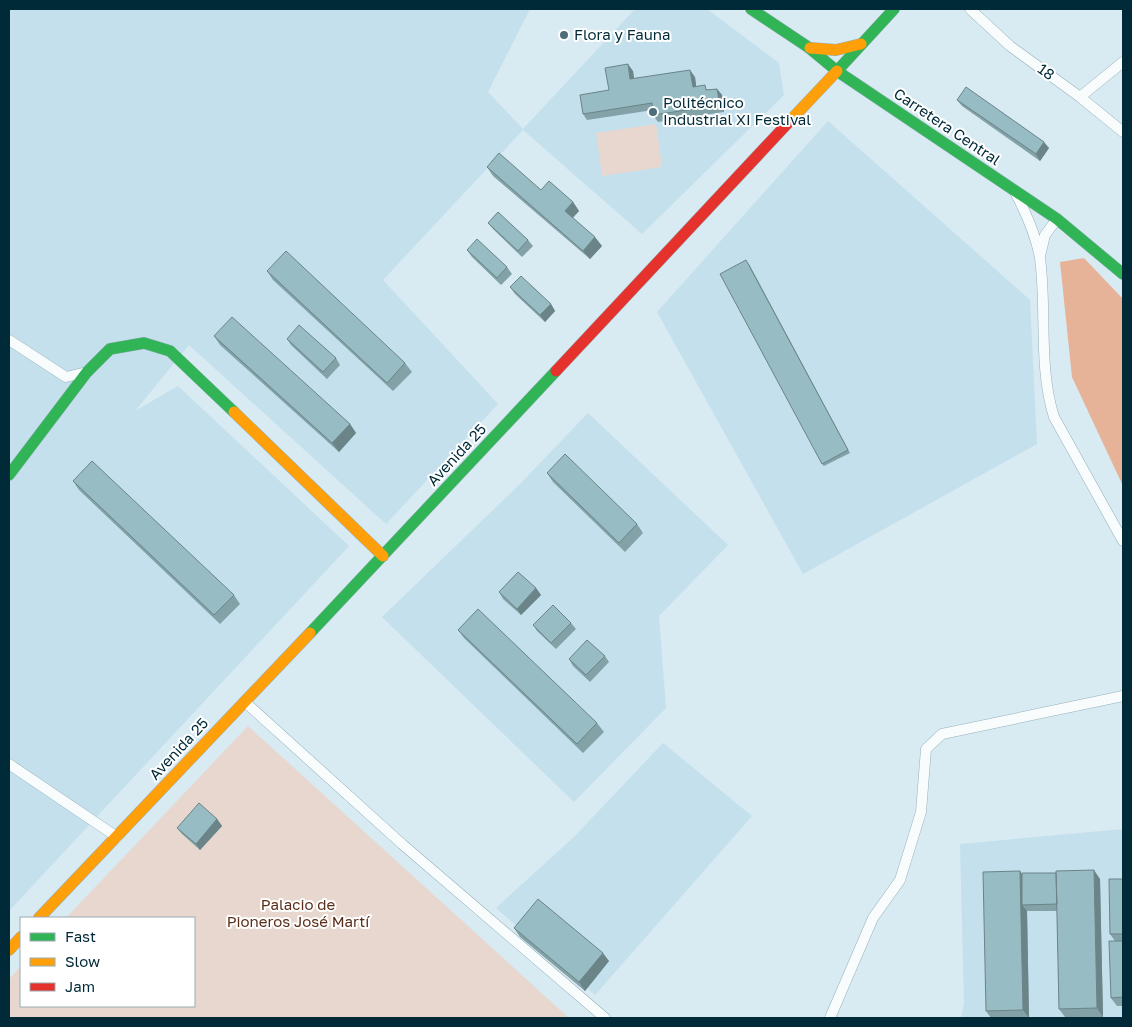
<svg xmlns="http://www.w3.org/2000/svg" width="1132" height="1027" font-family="'Golos Text',sans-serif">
  <rect width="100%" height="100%" fill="#d8eaf2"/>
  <path fill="#c4e0ed" d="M9,9h521l-42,83 35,37 112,-120h72l72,54 5,32 -142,139 -119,-104 -140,150 115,124 -112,120 -197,-179 -54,66 43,-25 171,160 -340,365z
    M828,121l202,179 7,144 -234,130 -146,-262z
    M588,413l140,132 -69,71 7,92 -92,94 -192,-185 138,-133z
    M663,743l89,73 -157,179 -99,-87 78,-71z
    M1123,829v189h-162l3,-15 -4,-159z"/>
  <path fill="#e7d7cf" d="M656,124l6,43 -60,9 -6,-43z
    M248,726l321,292h-560v-39l12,-13v40h173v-88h-128z"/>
  <path fill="#e6b398" d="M1084,258l39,41v187l-51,-109 -12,-115z"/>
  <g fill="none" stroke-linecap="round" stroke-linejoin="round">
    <g stroke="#95b0ba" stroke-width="11">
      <path id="street" d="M970,9l40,37 70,51 43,35
        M1080,97l43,-35
        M1016,194c10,19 20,42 24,64 7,53 -2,108 14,159l69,124
        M1040,256l5,-21 12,-16
        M9,340l57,37 21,-5
        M245,702l157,142 203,174
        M9,764l108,73
        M830,1018l43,-100 27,-38 21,-68 5,-63 16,-15 181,-38"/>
    </g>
    <g stroke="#95b0ba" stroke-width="12">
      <path id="fast" d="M751,9l57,38 29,24 220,148 66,55
        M837,71l57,-62
        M9,475l78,-103 23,-23 34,-6 26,8 64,61
        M310,633l246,-262"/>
    </g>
    <g stroke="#95b0ba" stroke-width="12">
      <path id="slow" d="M810,48l26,2 25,-6
        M787,124l50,-53
        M234,412l149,144
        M39,918l271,-285
        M9,950l12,-13"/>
    </g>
    <g stroke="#95b0ba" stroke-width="12">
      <path id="jam" d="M556,371l231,-247"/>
    </g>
    <use href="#street" stroke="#f9fcfd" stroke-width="10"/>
    <use href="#fast" stroke="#30b455" stroke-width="11"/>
    <use href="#slow" stroke="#ff9f0a" stroke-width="11"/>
    <use href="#jam" stroke="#e5322d" stroke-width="11"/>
  </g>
  <path fill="#82a2a8" d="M633,71l1,8 61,-2 1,9 13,4 8,-1 5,6 2,17 -66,10 -5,-7v-5l-66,10 -4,-6 26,-24z
    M957,100l92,48 -9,13 -78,-55z
    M487,167l54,23 32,12 6,9 -6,7 29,28 -12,13 -97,-83z
    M488,223l40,17 5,6 -11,11 -29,-28z
    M467,250l40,17 5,7 -11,11 -29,-28z
    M748,262l102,191 -26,13 -2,-2z
    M267,271l138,92 7,9 -19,19 -120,-111z
    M510,287l41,17 4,7 -10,11 -30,-28z
    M214,336l136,88 6,9 -17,19 -119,-107z
    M287,339l49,19 4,7 -13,14 -36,-34z
    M547,473l90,51 6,9 -18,19 -72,-70z
    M73,481l161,114 6,9 -20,20 -141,-134z
    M536,588l5,7 -20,20 -18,-16 -4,-7z
    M571,623l5,6 -20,20 -19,-18 -4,-6z
    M458,630l139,93 7,9 -21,21 -119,-115z
    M605,656l4,6 -19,20 -17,-16 -4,-7z
    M217,819l5,7 -22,24 -18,-16 -5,-6z
    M1022,873l78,6 3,138h-38l-6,-8 -2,-98h-30l2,107h-38l-5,-7z
    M1123,879v127h-6l-6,-8 4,-57 -5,-7z
    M514,928l95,33 -24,30 -65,-54z"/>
  <path fill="#6a8488" d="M628,64l5,7 2,15 -5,-7z
    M690,70l5,7 2,16 -4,-6z
    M717,89l5,6 2,17 -4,-7z
    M1044,142l5,6 -9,13 -4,-7z
    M573,202l6,9 -8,8 -6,-8z
    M595,237l7,9 -12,13 -7,-8z
    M551,304l4,7 -10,11 -5,-7z
    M350,424l6,9 -17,19 -7,-9z
    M536,588l5,7 -20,20 -4,-6z
    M217,819l5,7 -22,24 -4,-6z
    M1094,870l6,9 3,138 -6,-9z
    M1020,871l6,9 -4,25 5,6 2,107 -6,-8z
    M603,953l6,8 -24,30 -6,-9z"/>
  <path fill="#97bcc3" stroke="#6a8488" d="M628,64l2,15 60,-9 3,17 12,-2 1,5 11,-1 3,16 -67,10 -1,-12 -69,11 -3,-19 29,-5 -4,-22z
    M966,87l78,55 -8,12 -79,-54z
    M499,153l42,37 8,-9 24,21 -8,9 30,26 -12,14 -96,-84z
    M498,212l30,28 -10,11 -30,-28z
    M477,239l30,28 -10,11 -30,-28z
    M286,251l119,112 -18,20 -120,-112z
    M746,260l102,190 -26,14 -102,-190z
    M521,276l30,28 -11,11 -30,-28z
    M232,317l118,107 -18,19 -118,-107z
    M299,325l37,33 -13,14 -36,-33z
    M565,454l72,70 -18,19 -72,-70z
    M92,461l142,134 -20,20 -141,-134z
    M518,572l18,16 -19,21 -18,-17z
    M553,605l18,18 -20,20 -18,-18z
    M478,609l119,114 -20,21 -119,-114z
    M587,640l18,16 -19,19 -17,-16z
    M199,803l18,16 -21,25 -19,-16z
    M1094,870l3,138 -38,1 -3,-138z
    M1020,871l3,139 -37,1 -3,-139z
    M1022,873h34l1,31 -35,1z
    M1109,879h14v55h-13z
    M538,899l65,54 -24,29 -65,-54z
    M1109,941h14v56l-12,1z"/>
  <g fill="#4c6d79" stroke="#fff" stroke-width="2">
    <circle cx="564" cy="35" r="5"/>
    <circle cx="653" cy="112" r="5"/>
  </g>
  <g text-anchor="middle" stroke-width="4" stroke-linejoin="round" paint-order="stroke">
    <g font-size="15" fill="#012a38" stroke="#fff" text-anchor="start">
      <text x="574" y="40">Flora y Fauna</text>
      <text x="663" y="108">Politécnico<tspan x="663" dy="17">Industrial XI Festival</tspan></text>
    </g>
    <g font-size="15" fill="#012a38" stroke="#fff">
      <text transform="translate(1046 72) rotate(36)" y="5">18</text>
      <text transform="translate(947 127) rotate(34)" y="5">Carretera Central</text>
      <text transform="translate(457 455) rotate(-47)" y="5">Avenida 25</text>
      <text transform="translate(179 749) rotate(-47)" y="5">Avenida 25</text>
    </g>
    <g font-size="15" fill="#5a2e18" stroke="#fff">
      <text x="298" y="910">Palacio de<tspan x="298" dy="17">Pioneros José Martí</tspan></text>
    </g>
  </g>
  <rect width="1132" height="1027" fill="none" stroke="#012a38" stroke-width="20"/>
  <rect x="20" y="917" width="175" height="90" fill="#ffffff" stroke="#99aaaf"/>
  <rect x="30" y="933" width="25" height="8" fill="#30b455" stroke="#99aaaf"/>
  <text x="65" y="942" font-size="15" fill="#012a38">Fast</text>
  <rect x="30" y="958" width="25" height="8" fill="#ff9f0a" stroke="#99aaaf"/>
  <text x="65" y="967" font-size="15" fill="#012a38">Slow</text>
  <rect x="30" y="983" width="25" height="8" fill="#e5322d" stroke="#99aaaf"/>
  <text x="65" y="992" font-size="15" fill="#012a38">Jam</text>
</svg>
